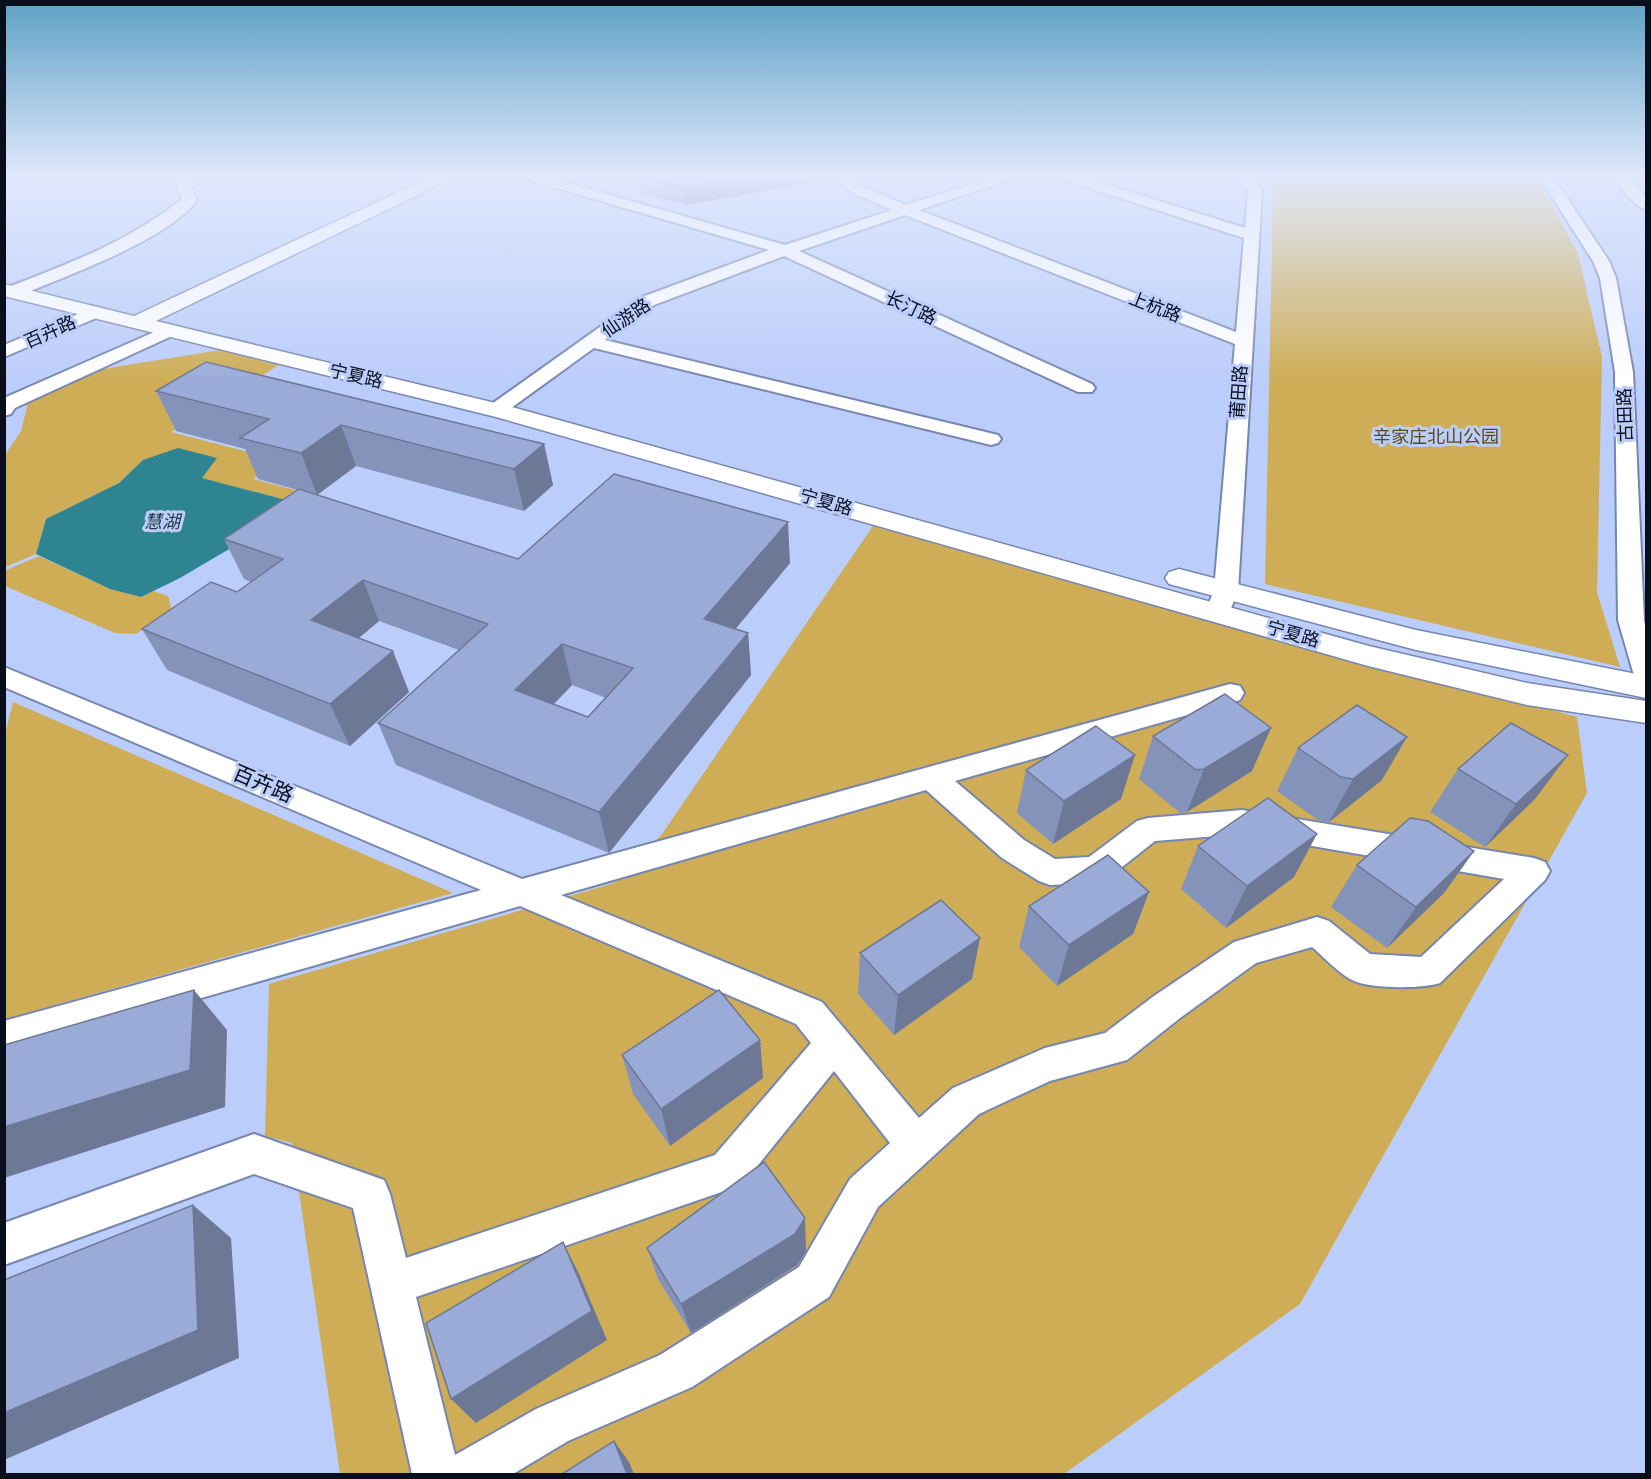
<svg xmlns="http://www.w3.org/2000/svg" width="1651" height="1479" font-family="'Open Sans','Noto Sans SC',sans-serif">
  <rect width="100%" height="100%" fill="#bbcdfa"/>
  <path fill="#cead56" d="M1260,175h276l42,79 24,103 -5,235 23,75 -355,-83 8,-388z
    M220,350l59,15 -108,67 108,28 -26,19 69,18 -36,3 -84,-22 14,-20 -73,2 -24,23 -73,36 -10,35 -31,13v-112l16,-24 7,-28 62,-32z
    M873,526l704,191 10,76 -287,511 -236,170h-724l-48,-331 -27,-7 4,-152 345,-101 48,-49z
    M39,556l71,33 31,8 12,-6 15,5 4,14 -36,24 -21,-1 -110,-47 -1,-15z
    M13,702l440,191 -448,126 -1,-281z"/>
  <path fill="#2e8490" d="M178,448l39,10 -15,20 84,22 -50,45 -56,33 -39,19 -31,-8 -74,-35 10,-35 73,-36 24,-23z"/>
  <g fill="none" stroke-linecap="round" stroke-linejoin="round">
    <g stroke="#7686b0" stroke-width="4">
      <path id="minor" d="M173,175h14l10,25c-31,41 -131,76 -179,96h-12v-8c62,-24 124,-47 176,-89z
        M520,175h20l245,70 107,-35 -39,-17 -24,-18h15l19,12 43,18 93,-30h19l-2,3 -97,32 317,122 8,-94 -186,-60 -2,-3h20l169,53 3,-37 -12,-16h14l12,16 -24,400 -11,27 -9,2 -9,-2 -4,-6 9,-21 21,-247 -330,-129 -106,36 293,133 3,4 -3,4h-14l-294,-136 -130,49 -49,35 393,95 3,4 -3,4 -7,2 -397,-97 -91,66h-14l-3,-4 3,-4 153,-109 127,-47 -247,-72z
        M1538,175h14l57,86 7,17 17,94 11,248 2,9v52l-9,-3 -4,-6 -15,-52 -3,-248 -15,-94 -7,-17z
        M1613,175h14l19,22v12c-13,-3 -26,-22 -33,-34z
        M95,307l6,1 3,4 -3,4 -97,41v-12z
        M168,326l6,1 3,4 -3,4 -159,73 -4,6 -7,2v-18z
        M4,667l518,212 708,-195 10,2 4,7 -4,7 -285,81 69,59 31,19 34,-2 48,-36 11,-3 94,-8 292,48 11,4 5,9 -5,9 -105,103c-18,6 -71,6 -88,-3 -14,-7 -28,-23 -40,-33l-56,16 -76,55 -53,42 -77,21 -71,33 -101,93 -49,90 -137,90 -124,54 -55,33h-101l-59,-266 -99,-34 -250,91v-42l250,-89 130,46 6,14 16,64 309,-103 96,-112 -15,-19 -276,-118 -516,149v-34l477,-131 -477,-203zM926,790l76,68 37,23 11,4 46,-2 11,-4 48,-38 87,-7 262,45 -83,78 -51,-3 -41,-33 -12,-4 -83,25 -80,54 -49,37 -60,15 -92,40 -34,30 -97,-116 -261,-107zM834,1071l56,72 -40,36 -51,88 -139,88 -124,54 -81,46 -39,-158 326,-112z"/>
    </g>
    <g stroke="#7686b0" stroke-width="3">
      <path id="major" d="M435,175h20l-2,3 -297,143 356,86 857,239 158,37 119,18v22l-119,-18 -159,-39 -872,-249 -492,-121v-12l130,32z
        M1179,569l237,61 230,46v22l-230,-48 -247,-66 -4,-6 4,-6z"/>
    </g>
    <use href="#minor" fill="#fff" fill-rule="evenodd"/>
    <use href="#major" fill="#fff" fill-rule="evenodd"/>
  </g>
  <path fill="#8493b9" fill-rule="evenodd" d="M640,176l167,8 -121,21 -44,-11z
    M156,391l388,53 9,41 -29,26 -168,-45 -39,29 201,64 272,4 -55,66 13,4 3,42 -142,178 -213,-88 -18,-42 81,-73 -80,-29 -20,17 50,54 -59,54 -183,-76 -25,-41 95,-37 14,-10 -7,-3 -20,-40 74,-49 -40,-11 -13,-30 -69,-18zM572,685l34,13 -18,19 -34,-13z
    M1153,736l99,35 -65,41 -7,1 -41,-34z
    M1298,748l84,32 -53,42 -11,-2 -41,-29z
    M1458,769l77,30 -50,48 -55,-35z
    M1026,770l95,29 -68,45 -36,-31z
    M1198,846l96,31 -68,51 -45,-39z
    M1474,851l-30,42 -57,55 -56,-41 26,-42z
    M1149,892l-16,42 -76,52 -38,-39 10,-41z
    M860,953l112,26 -78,56 -36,-41z
    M760,1040l3,38 -93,68 -37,-52 -11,-39z
    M647,1248l159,3 -9,14 -106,68 -33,-54z"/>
  <path fill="#6c7896" d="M763,175h44v9l-121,21 -2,-18z
    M341,425l15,41 -39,29 -16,-42z
    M544,444l9,41 -29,26 -10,-42z
    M788,522l2,41 -81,98 -5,-42z
    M363,580l16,41 -49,41 -19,-42z
    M748,633l3,42 -142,178 -10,-41z
    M562,644l10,41 -45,47 -12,-42z
    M393,651l16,41 -59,54 -20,-42z
    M1271,728l-19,43 -65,41 17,-43z
    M1407,737l-25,43 -53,42 24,-43z
    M1135,755l-14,44 -68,45 11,-43z
    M1568,755l-33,44 -50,48 31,-43z
    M1317,834l-23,43 -68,51 21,-42z
    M1474,851l-30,42 -57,55 29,-41z
    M1149,892l-16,42 -76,52 12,-41z
    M980,938l-8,41 -78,56 4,-40z
    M194,990l33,40 -2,77 -221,71v-51z
    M760,1040l3,38 -93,68 -9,-37z
    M193,1205l38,33 8,120 -235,102v-47z
    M805,1218l1,33 -9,14 -106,68 -10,-29z
    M563,1242l16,32 28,66 -131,83 -25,-24z
    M614,1441l15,21 5,12h-7z"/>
  <path fill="#9aabd7" stroke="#6c7896" stroke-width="1.5" fill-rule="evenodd" d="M642,175h121l-79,12 -44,-11z
    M206,362l338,82 -30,25 -173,-44 -40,28 -61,-15 29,-19 -113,-28z
    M614,474l174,48 -84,97 44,14 -149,179 -221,-89 110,-99 -125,-44 -52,40 82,31 -63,53 -188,-75 69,-47 26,10 46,-33 -59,-20 75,-50 219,70zM562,644l71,24 -45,49 -73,-27z
    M1225,694l46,34 -67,41 -8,1 -43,-34z
    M1357,705l50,32 -54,42 -12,-2 -43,-29z
    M1511,723l57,32 -52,49 -58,-35z
    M1096,726l39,29 -71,46 -38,-31z
    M1268,798l49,36 -70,52 -49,-40z
    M1410,818l18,3 46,30 -58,56 -59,-42z
    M1108,855l41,37 -80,53 -40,-39z
    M941,900l39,38 -82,57 -38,-42z
    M194,990l-4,80 -186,57v-82z
    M719,990l41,50 -99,69 -39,-54z
    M764,1162l41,56 -10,16 -114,70 -34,-56z
    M193,1205l5,125 -194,83v-133z
    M563,1242l29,69 -141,88 -25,-76z
    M614,1441l13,33h-65z"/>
  <linearGradient id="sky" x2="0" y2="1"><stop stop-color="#5da1c5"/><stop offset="0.46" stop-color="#e0e8fd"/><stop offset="1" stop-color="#e0e8fd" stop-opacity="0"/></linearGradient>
  <rect width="1651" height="382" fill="url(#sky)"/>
  <g text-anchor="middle" stroke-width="6" stroke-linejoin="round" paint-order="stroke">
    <g font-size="18" fill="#090e1d" stroke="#bbcdfa">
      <text transform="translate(1155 307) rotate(21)" y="6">上杭路</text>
      <text transform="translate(911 308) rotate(25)" y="6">长汀路</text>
      <text transform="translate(626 318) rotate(-34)" y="6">仙游路</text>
      <text transform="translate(50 332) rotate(-24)" y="6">百卉路</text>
      <text transform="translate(356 376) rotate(13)" y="6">宁夏路</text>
      <text transform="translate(1239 392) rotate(-86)" y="6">莆田路</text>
      <text transform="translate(1625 415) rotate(-92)" y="6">古田路</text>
      <text transform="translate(826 502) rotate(16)" y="6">宁夏路</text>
      <text transform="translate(1293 634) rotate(16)" y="6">宁夏路</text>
    </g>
    <g font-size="18" fill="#5a491b" stroke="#bbcdfa">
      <text x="1436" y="443">辛家庄北山公园</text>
    </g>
    <g font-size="18" font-style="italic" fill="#203a3f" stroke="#bbcdfa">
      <text x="162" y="528">慧湖</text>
    </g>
    <g font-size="21" fill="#090e1d" stroke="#bbcdfa">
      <text transform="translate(263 784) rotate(23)" y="7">百卉路</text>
    </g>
  </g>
  <rect width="1651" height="1479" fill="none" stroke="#090e1d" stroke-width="12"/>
</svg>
